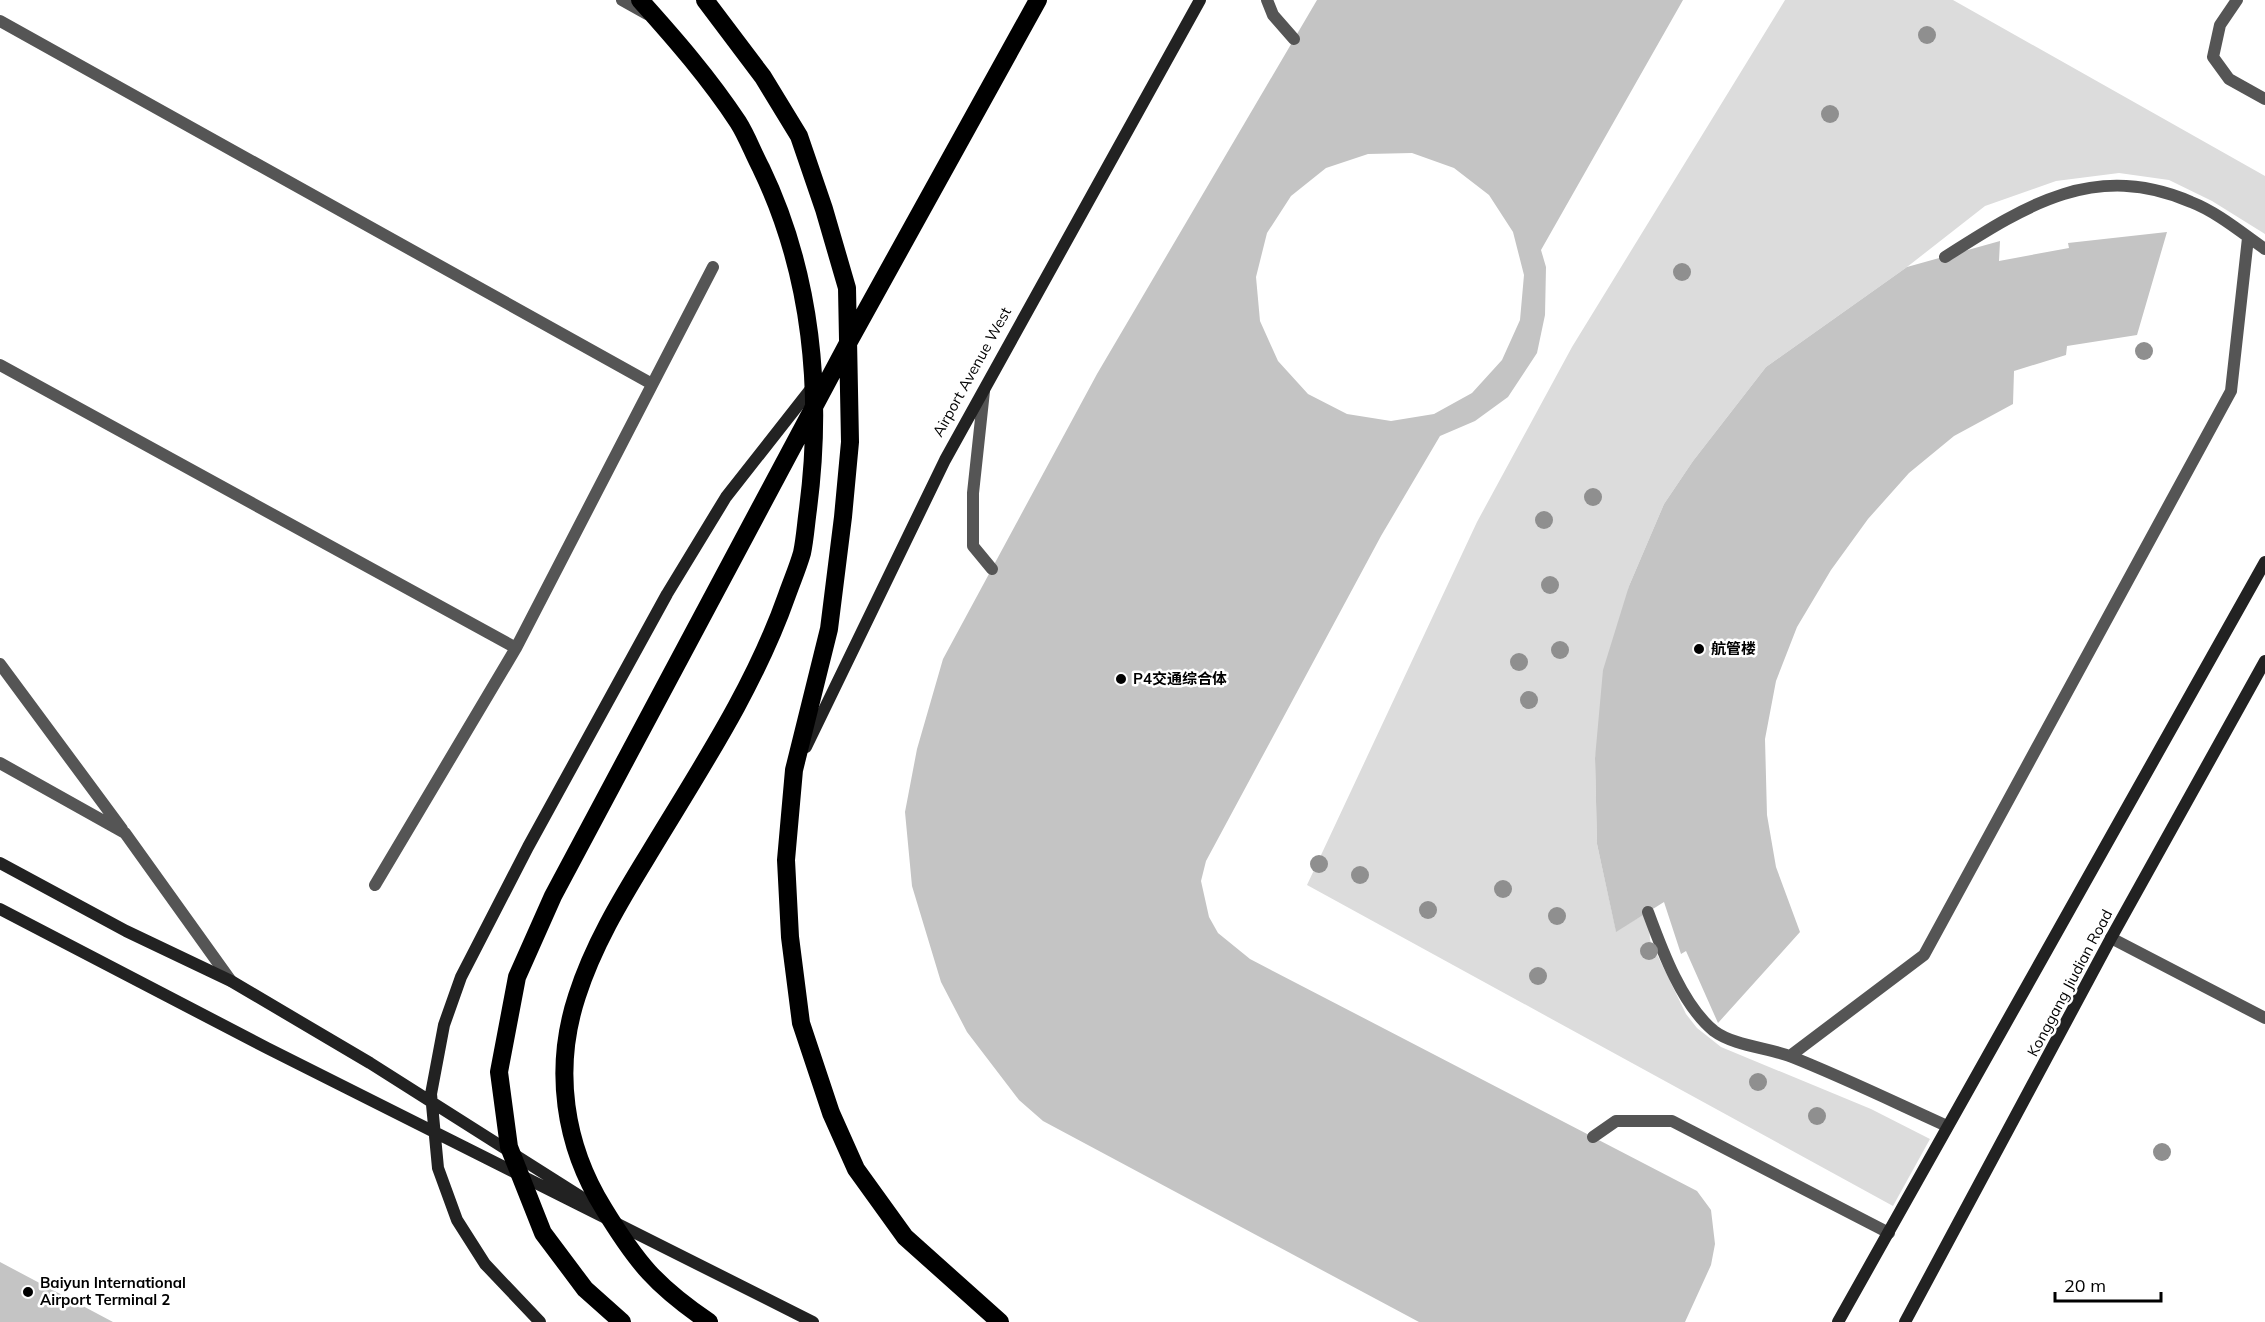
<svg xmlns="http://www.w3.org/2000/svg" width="2265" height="1322" font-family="Mulish,'Noto Sans SC',sans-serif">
  <rect width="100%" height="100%" fill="#fff"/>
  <path fill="#dcdcdc" d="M1785,0h168l312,176v58l-53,-33 -43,-21 -50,-7 -63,8 -71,25 -78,61 -141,100 -73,94 -29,43 -35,82 -34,172 2,86 19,87 32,-19 2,28 36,74 11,14 24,19 150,62 59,30 -37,67 -586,-321 170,-363 95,-175z"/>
  <path fill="#c4c4c4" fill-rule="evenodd" d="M1317,0h366l-142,250 5,17 -1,48 -8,38 -29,44 -33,24 -35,15 -59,100 -175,325 -5,20 8,36 9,16 32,26 447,232 14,19 4,34 -4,21 -26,57h-266l-376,-201 -24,-21 -52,-68 -26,-50 -29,-96 -7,-74 12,-63 26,-90 154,-285zM1412,153l42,15 35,27 24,37 11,43 -4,45 -18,40 -30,33 -38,21 -43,7 -44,-7 -39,-20 -30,-33 -18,-40 -4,-44 11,-44 24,-37 35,-28 42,-14z
    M2167,232l-30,103 -70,11 -1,9 -52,16 -1,33 -59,32 -45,37 -41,46 -37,51 -34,57 -21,54 -11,58 2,76 9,52 24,65 -82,91 -32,-72 -5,3 -17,-52 -48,30 -19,-88 -2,-86 8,-88 26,-84 35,-82 29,-43 73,-94 141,-100 93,-26 -1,20 70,-13 -1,-5z
    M0,1262l113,60h-113z"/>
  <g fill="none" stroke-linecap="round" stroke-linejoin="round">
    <path stroke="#555" stroke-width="12" d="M1267,0l6,15 21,24
      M2237,0l-17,25 -7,32 16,22 36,20
      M0,21l652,363
      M1945,257c80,-51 150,-97 246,-55 26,10 51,31 74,47
      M0,365l516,283 -141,237
      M984,391l-11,102v53l19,23
      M516,648l197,-381
      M1648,912c14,38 34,93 66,119 20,15 56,17 78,26 53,21 104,46 155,69
      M2111,938l154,80
      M1790,1056l134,-101 307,-564 17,-153
      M1593,1137l23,-16h56l217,112"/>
    <path stroke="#555" stroke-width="12" d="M622,0l25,14
      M0,664l122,165
      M0,763l125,70 106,148"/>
    <path stroke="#222" stroke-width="12" d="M806,747l139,-287 255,-460
      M0,863l126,68 105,50 139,82 224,142
      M0,909l267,139 546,274
      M540,1322l-55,-58 -28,-44 -19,-52 -7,-74 13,-69 17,-48 67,-130 139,-253 59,-97 88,-112
      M1838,1322l427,-760
      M1905,1322l206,-384 154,-277"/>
    <path stroke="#000" stroke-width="18" d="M640,0c35,39 69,78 98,122 9,14 15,31 23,46 51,106 62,225 47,341 -2,14 -3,30 -6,44 -4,14 -10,28 -15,42 -33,94 -89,177 -140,262 -27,44 -54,89 -70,139 -24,73 -13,149 27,213 33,54 52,77 105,113
      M705,0l58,77 36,59 25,73 23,79 3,154 -7,75 -14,112 -35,141 -8,90 4,77 11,86 30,90 25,56 49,68 95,85
      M622,1322l-37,-33 -42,-56 -34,-86 -10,-75 18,-95 36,-81 294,-551 191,-345"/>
  </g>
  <g fill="#8f8f8f">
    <circle cx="1927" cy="35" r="9"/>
    <circle cx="1830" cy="114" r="9"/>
    <circle cx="1682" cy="272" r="9"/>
    <circle cx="2144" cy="351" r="9"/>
    <circle cx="1593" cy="497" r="9"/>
    <circle cx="1544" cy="520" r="9"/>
    <circle cx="1550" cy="585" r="9"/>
    <circle cx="1560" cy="650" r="9"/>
    <circle cx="1519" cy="662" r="9"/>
    <circle cx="1529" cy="700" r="9"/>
    <circle cx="1319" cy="864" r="9"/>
    <circle cx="1360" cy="875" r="9"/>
    <circle cx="1503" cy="889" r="9"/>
    <circle cx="1428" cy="910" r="9"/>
    <circle cx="1557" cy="916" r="9"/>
    <circle cx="1649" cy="951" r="9"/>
    <circle cx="1538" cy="976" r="9"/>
    <circle cx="1758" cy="1082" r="9"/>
    <circle cx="1817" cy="1116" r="9"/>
    <circle cx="2162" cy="1152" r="9"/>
  </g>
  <g fill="#000" stroke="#fff" stroke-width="2">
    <circle cx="1699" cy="649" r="6"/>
    <circle cx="1121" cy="679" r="6"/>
    <circle cx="28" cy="1292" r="6"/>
  </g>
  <g text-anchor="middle" stroke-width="5" stroke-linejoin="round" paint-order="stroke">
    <g font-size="15" fill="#000" stroke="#fff">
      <text transform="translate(972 372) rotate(-61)" y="5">Airport Avenue West</text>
      <text transform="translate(2070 983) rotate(-62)" y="5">Konggang Jiudian Road</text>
    </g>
    <g font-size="15" font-weight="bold" fill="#000" stroke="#fff" text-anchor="start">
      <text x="1711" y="654">航管楼</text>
      <text x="1133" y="684">P4交通综合体</text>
      <text x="40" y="1288">Baiyun International<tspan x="40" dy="17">Airport Terminal 2</tspan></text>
    </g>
  </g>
  <path d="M2055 1292v9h106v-9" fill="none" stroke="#000000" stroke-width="3"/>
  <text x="2064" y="1292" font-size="18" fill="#000000" stroke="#ffffff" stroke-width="4.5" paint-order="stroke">20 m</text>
</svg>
